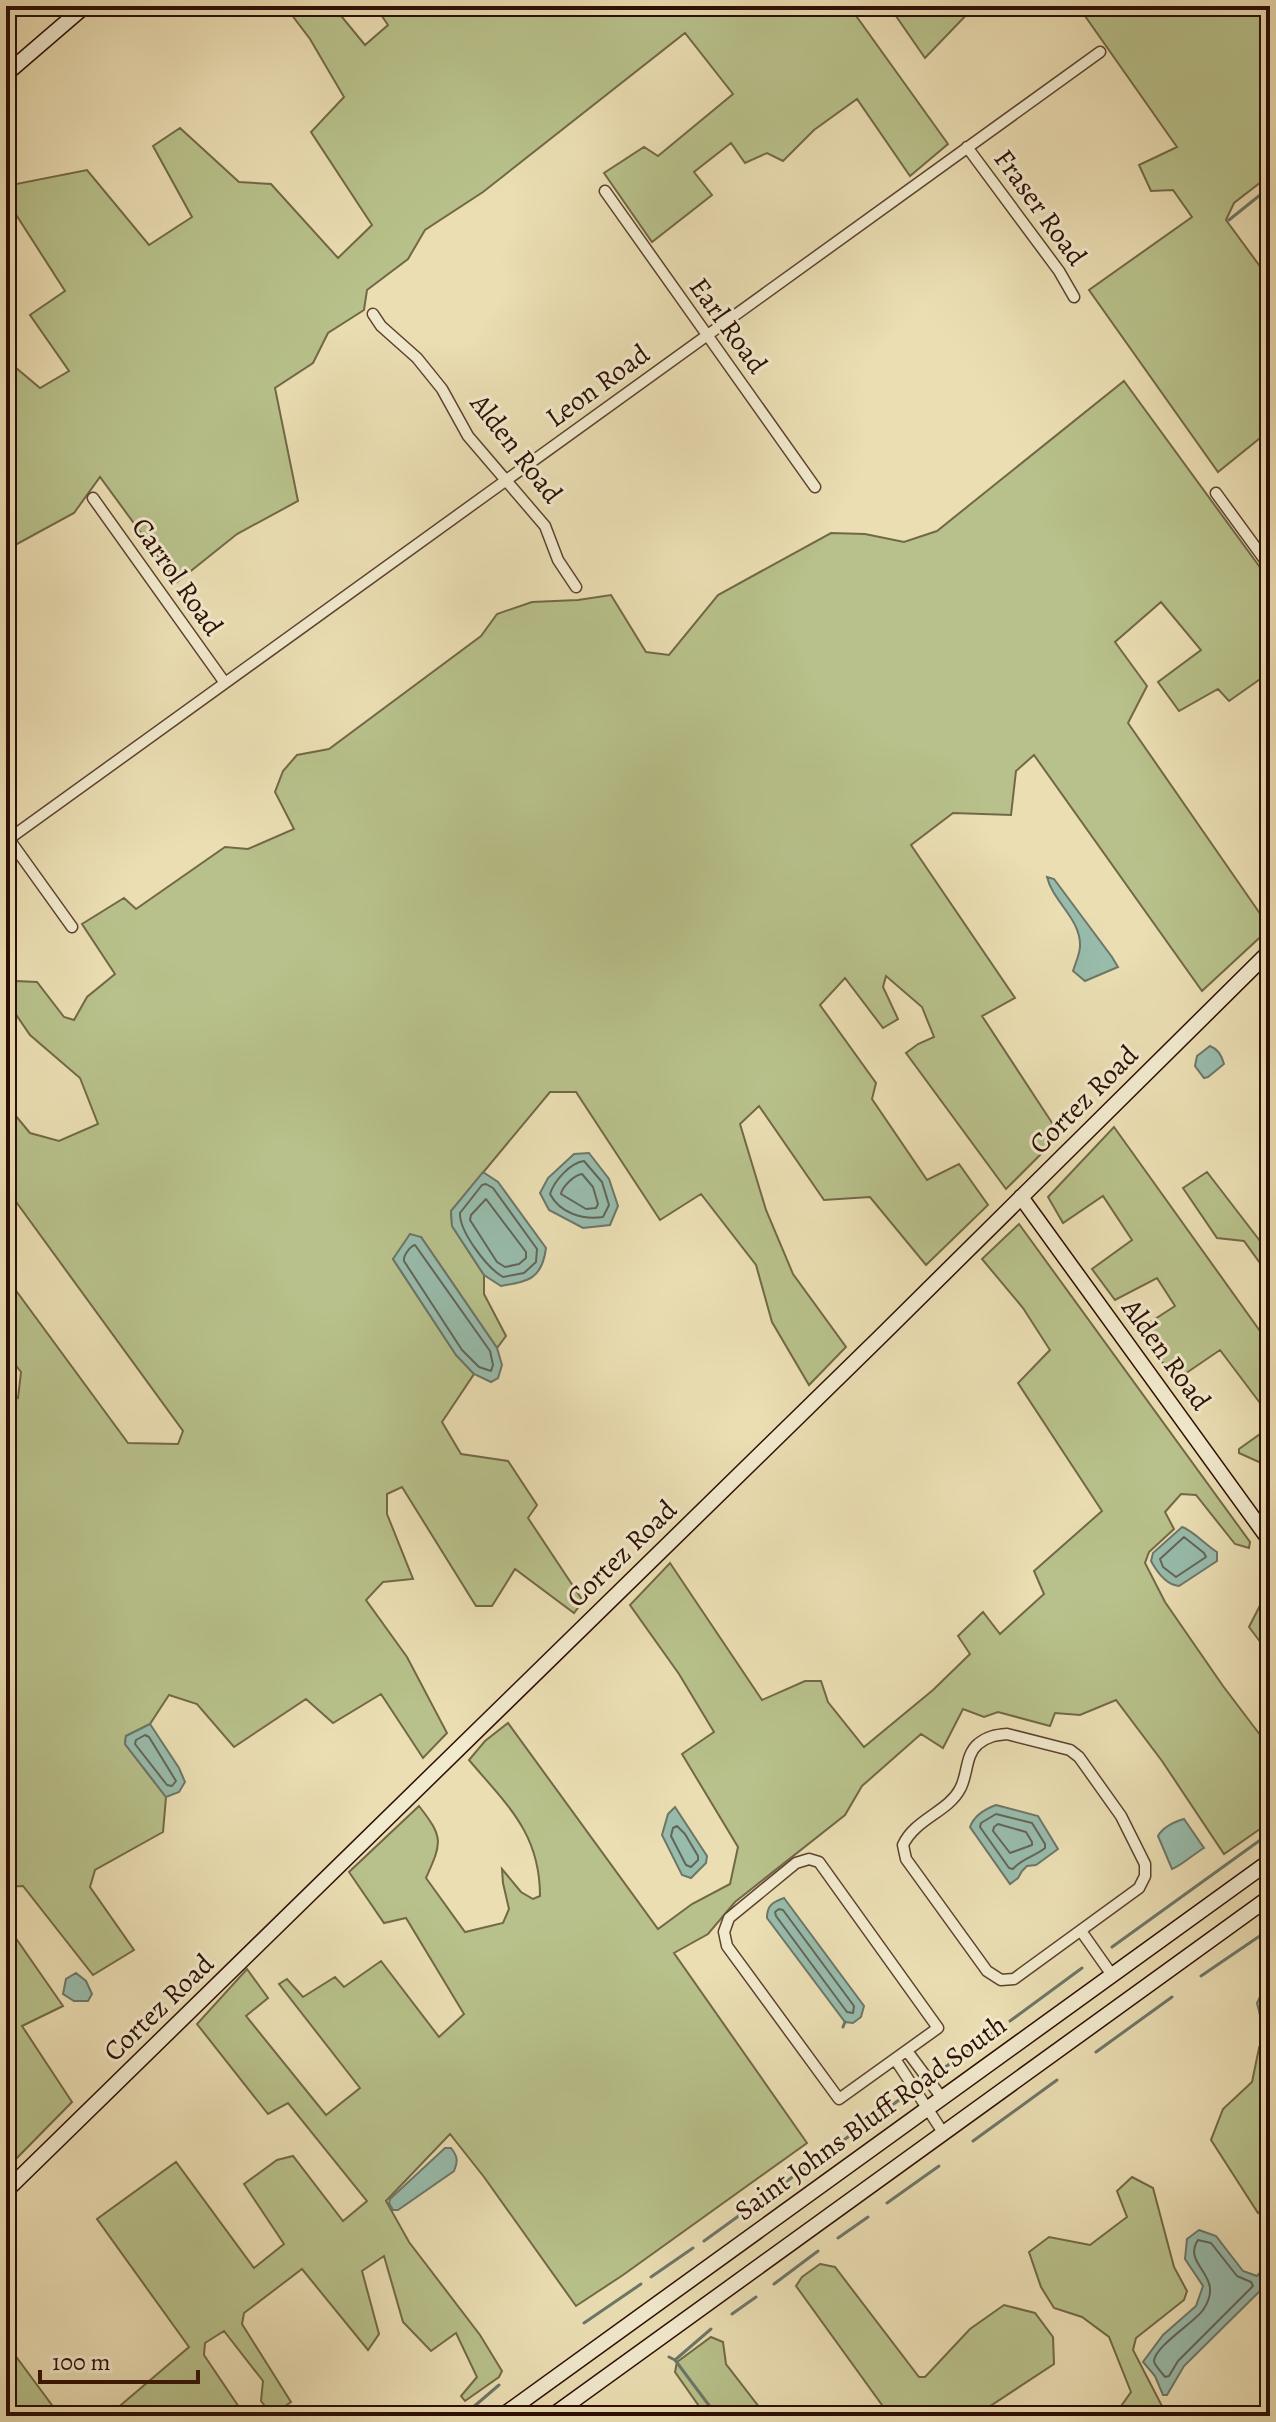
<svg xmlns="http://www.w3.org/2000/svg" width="1276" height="2422" font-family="Alegreya,serif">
  <rect width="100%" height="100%" fill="#ebdeb3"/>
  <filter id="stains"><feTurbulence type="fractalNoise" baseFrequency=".0025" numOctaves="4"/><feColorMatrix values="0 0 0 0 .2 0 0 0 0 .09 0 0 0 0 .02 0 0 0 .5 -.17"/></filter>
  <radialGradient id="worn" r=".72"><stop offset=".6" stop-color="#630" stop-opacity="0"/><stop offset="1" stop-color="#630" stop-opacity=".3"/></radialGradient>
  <path fill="#b8c18b" stroke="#726847" stroke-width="2" d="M285,6h48l32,39 23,-20 -13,-19h474l99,138 -38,32 -53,-77 -43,31 -31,31 -16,-8 -22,10 -14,-20 -37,29 18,23 -60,47 -48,-69 40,-26 14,9 75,-62 -48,-61 -202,159 -58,38 -17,29 -41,31 -3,20 -36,23 -15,30 -38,25 23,113 -61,33 -60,48 -77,-105 -26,36 -68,37v-176l9,-7 25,21 29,-17 -39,-56 35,-24 -59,-92v-13l81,-16 62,75 43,-28 -39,-71 27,-18 59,54 32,2 67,74 34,-33 -61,-93 33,-35 -34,-58z
    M889,6h86l-50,52z
    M1078,6h192v169l-36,28 -8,17 44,60v150l-52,42 -129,-182 103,-73 -19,-27 -22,1 -12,-26 38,-18z
    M1124,381l146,200v98l-4,-4 -37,26 -11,-12 -39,22 -21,-29 43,-32 -40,-48 -46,40 32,44 -19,37 142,205 -68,63 -168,-236 -18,16 -5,44 -58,-2 -42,32 104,153 -33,18 78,119 -54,54 -100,-136 12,-9 16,-7 -12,-30 -36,-31 -3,11 15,32 -15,9 -38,-50 -25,27 56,78 -4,16 55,81 32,-16 29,41 -62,60 -56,-68 -46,3 -65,-94 -19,18 26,86 27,64 53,73 -37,38 -37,-63 -16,-57 -55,-71 -41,26 -84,-128h-26l-99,119 1,15 32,49v19l22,42 -9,12 -76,-111 -28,22 63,96 18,19 -32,48 19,32 47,7 29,44 -9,13 55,83 -9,12 -59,-44 -23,37h-16l-74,-119 -15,7v20l26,65 -30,3 -17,18 41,57 40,76 -24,25 -42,-64 -48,29 -27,-24 -72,48 -37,-43 -28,-9 -19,29 -24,12 -1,8 41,53 -3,35 -68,38 -5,17 44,63 -41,25 -70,-89 -17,1v-495l12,6 3,-26 -15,-19v-76l122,166 50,1 5,-13 -177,-243v-76l10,4 14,17 29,8 39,-17 -18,-46 -50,-43 -24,-35 10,-19 21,1 27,35 10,3 13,-23 28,-23 -33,-50 42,-26 12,11 89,-62 23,2 46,-20 -19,-37 8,-21 14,-16 32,-6 152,-113 16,-22 35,-12 46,-2 33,-5 35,57 23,3 49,-60 113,-62 34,1 39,8 33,-11z
    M1114,1127l156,218v51l-10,7 -40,-53 -44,30 -38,-50 37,-24 -18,-28 -42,22 -23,-31 40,-29 -29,-44 -40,27 -15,-26z
    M1207,1172l63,82v23l-26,-36 -27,-3 -34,-50z
    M1019,1224l231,318 -1,6 -14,-4 -39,-49 -15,-1 -16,18 9,17 -25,23 -4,11 20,39 58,84 47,62v74l-46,32 -62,-93 -46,-61 -36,15 -25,-2 -5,13 -52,-14 -14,5 -21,-8 -20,39 -22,-14 -59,52 -17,29 -110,87 -27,32 -34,19 133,190 -184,132 -47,31 -92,-129 -34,-43 -64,67 23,41 71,93 22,36 -3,6 -34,24 -4,-5 16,-19 -21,-44 -25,18 -28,-29 -19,-66 -22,15 17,63 -11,16 -66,-81 -58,44 -2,11 49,78 -19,13 -11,-14 2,-20 -39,-50 -19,12 -1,12 41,61h-137l81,-69 -92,-128 79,-57 78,106 30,-24 -40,-60 33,-24 16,-4 50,65 24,-20 -79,-98 -20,11 -71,-90 50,-55 21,29 -22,18 80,99 34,-27 -81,-104 8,-5 16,18 32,-20 9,10 37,-26 58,76 25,-23 -58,-96 -22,5 -35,-51 70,-66c25,32 23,36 7,72l39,54 38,-9 6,-14 -6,-26 -1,-14 19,23 12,7 7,-3c0,-63 -33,-91 -71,-136l16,-19 23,-18 150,206 34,-25 38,-20 8,-37 -56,-93 32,-22 -35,-58 -49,-69 40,-42 92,137 43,-19h16l7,21 36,45 69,-57 37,-36 -12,-18 25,-24 17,22 44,-40 -10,-23 68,-60 -84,-128 32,-33 -27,-42 -41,-49z
    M1270,1427v40l-31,-14v-4z
    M1270,1566v89l-21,-28 20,-39 -8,-14 3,-7z
    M6,1924l57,82 -41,20 50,76 -66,67z
    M1259,2048l11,14v142l-12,9 -47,-73 12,-31 29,-27z
    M1132,2177l21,11 21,79 13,24 -3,9 -48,38 -3,12 29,56 -4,10h-33l-6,-7 12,-17 -22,-55 -27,-20 -28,-9 -13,-21 -12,-35 20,-15 41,8 37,-28 -10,-26z
    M820,2264l15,3 84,110h6l45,-48 34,-24 31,8 18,24 1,27 -79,52h-85l-94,-130 6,-9z
    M711,2337l12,5 3,22 40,52h-60l-31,-44 2,-10z
    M6,2343l54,73h-54z"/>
  <path fill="#98bcac" stroke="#6d7668" stroke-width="2" d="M1047,877l7,2 58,78 6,10 -33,14 -12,-10c2,-7 7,-17 7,-25 1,-27 -27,-44 -33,-69z
    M1210,1046c8,3 12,10 14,18l-16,13 -4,1 -9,-12 2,-10z
    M589,1153l20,26 9,27 -8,19 -27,3 -34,-18 -9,-17 8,-15 26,-24z
    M483,1172l15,10 48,66c-4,31 -17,33 -45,38l-17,-11 -32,-49 -1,-15z
    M410,1234l11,3 76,111 5,17 -4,13 -7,4 -17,-8 -18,-19 -63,-96z
    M1182,1527c10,3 24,18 35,25v9l-38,25c-13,-1 -22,-14 -28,-25l2,-8z
    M150,1724l29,44 6,14 -6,10 -13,5 -41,-53 1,-8z
    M996,1805l42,11 20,33 -22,16 -9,1 -5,5 -4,7 -8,6 -40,-57c4,-11 15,-18 26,-22z
    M675,1807l32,49 -1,7 -15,15 -9,-3 -20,-40 6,-21z
    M1184,1819l20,29c-9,5 -23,18 -32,21l-14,-33c5,-9 16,-14 26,-17z
    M784,1898l80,108 -3,11 -8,6 -8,-1 -78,-104c0,-13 6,-16 17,-20z
    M76,1973l10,8 6,13 -4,7h-14l-11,-7 3,-15z
    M1270,1981v56l-7,-10 -6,-24 9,-19z
    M445,2148h6c7,9 7,13 3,23l-56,39h-5l-4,-7 1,-4z
    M1199,2230l17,6 27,35 14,5 9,-10 4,2v13l-86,85 -17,29h-4l-8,-19 -12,-14 20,-27 33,-29 7,-20 -18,-27 2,-20z"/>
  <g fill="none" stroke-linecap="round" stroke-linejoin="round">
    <path stroke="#626558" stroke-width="2" d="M584,1161l18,21 7,23 -6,12c-21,3 -43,-4 -53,-23 4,-13 20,-31 34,-33z
      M582,1174l11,13 5,17 -2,4 -10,1 -25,-15c1,-7 13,-19 21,-20z
      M486,1184l7,4 44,61 -1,13 -12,11 -21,4c-16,-9 -44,-46 -43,-64l22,-28z
      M486,1199l40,53v6l-7,6 -14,3 -8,-5 -27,-42 1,-5z
      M415,1245l75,106 3,14 -2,6 -12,-4 -17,-17 -58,-89c-1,-5 6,-15 11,-16z
      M1184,1537l20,16 2,4 -30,20 -13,-10 -3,-8z
      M145,1735l4,2 27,44 -4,5 -5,-1 -32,-41 1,-4z
      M996,1814l36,9 13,21v4c-11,9 -23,10 -32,21l-4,-1 -29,-41 1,-4z
      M998,1824l28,8 6,10v3l-22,8 -17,-22 1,-4z
      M677,1826l8,8 13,22v4l-7,7 -5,-2 -15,-29 2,-8z
      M779,1909l4,1 71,96 -1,7 -6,-1 -71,-96 -1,-4z
      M1198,2240l13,3 26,33 14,6 2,4 -75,75 -9,15 -4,1c-2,-3 -11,-12 -11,-16 1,-15 41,-39 49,-51 24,-35 -22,-44 -5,-70z"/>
    <path stroke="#6d7668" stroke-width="3" d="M1229,220l41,-33
      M1268,1559l2,2
      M1112,1947l158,-114
      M1201,1976l69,-47
      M1010,2021l72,-53
      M843,2027l2,-5
      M1096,2052l76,-55
      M937,2073l63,-45
      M973,2141l84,-61
      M887,2203l52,-37
      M838,2238l30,-21
      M704,2241l195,-141
      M651,2277l42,-29
      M774,2284l44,-33
      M732,2314l24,-17
      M584,2323l57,-39
      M669,2357l6,3 36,-31
      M675,2360l42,56
      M464,2415l35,-30"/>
    <g stroke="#5c422f" stroke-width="13">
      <path id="street" d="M967,147l92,124 15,26
        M605,191l210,296
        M373,314l8,12 36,32 25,31 26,47 77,90 13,34 18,27
        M1216,493l54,74
        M93,498l132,185
        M6,835l66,92
        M6,841l1094,-789
        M1007,1734l63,16 9,7 42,59 24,48v12l-6,12 -125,91 -13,1 -14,-9 -81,-112 -3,-14c12,-26 45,-33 57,-56 8,-14 5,-34 18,-45 10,-8 18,-9 29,-10z
        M809,1859l10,3 119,166 -99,71 -112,-153 -3,-14 5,-14 67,-55z
        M1081,1931l31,44
        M907,2051l35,47
        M895,2059l49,75"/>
    </g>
    <g stroke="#2d0e03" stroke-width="17">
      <path id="secondary" d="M6,74l79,-68
        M1021,1197l249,344
        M6,2191l872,-852 392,-388
        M502,2416l768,-555
        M552,2416l718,-519"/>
    </g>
    <use href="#street" stroke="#f2eace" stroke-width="10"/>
    <use href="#secondary" stroke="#f2eace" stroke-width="14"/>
  </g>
  <g text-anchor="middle" stroke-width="6" stroke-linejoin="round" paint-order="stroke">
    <g font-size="28" fill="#2d0e03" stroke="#f2eace">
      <text transform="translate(1041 207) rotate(54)" y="10">Fraser Road</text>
      <text transform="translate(729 325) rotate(54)" y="10">Earl Road</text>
      <text transform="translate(597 385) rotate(-36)" y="10">Leon Road</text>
      <text transform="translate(517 448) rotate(52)" y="10">Alden Road</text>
      <text transform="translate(178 576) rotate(55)" y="10">Carrol Road</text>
      <text transform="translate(1083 1099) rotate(-45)" y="10">Cortez Road</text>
      <text transform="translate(1167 1354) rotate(54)" y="10">Alden Road</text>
      <text transform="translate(621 1553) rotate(-44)" y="10">Cortez Road</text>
      <text transform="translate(158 2007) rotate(-44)" y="10">Cortez Road</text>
      <text transform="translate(870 2117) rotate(-36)" y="10">Saint Johns Bluff Road South</text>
    </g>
  </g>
  <rect width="1276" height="2422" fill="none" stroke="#ebdeb3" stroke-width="32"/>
  <rect x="8" y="8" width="1260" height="2406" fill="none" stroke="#2d0e03" stroke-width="4"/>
  <rect x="16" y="16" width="1244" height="2390" fill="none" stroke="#2d0e03" stroke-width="2"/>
  <path d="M40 2370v12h158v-12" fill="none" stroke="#2d0e03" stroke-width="4"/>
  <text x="52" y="2370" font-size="24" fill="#2d0e03" stroke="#f2eace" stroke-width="6" paint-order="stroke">100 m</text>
  <rect width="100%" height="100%" filter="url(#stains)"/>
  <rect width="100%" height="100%" fill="url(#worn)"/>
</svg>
